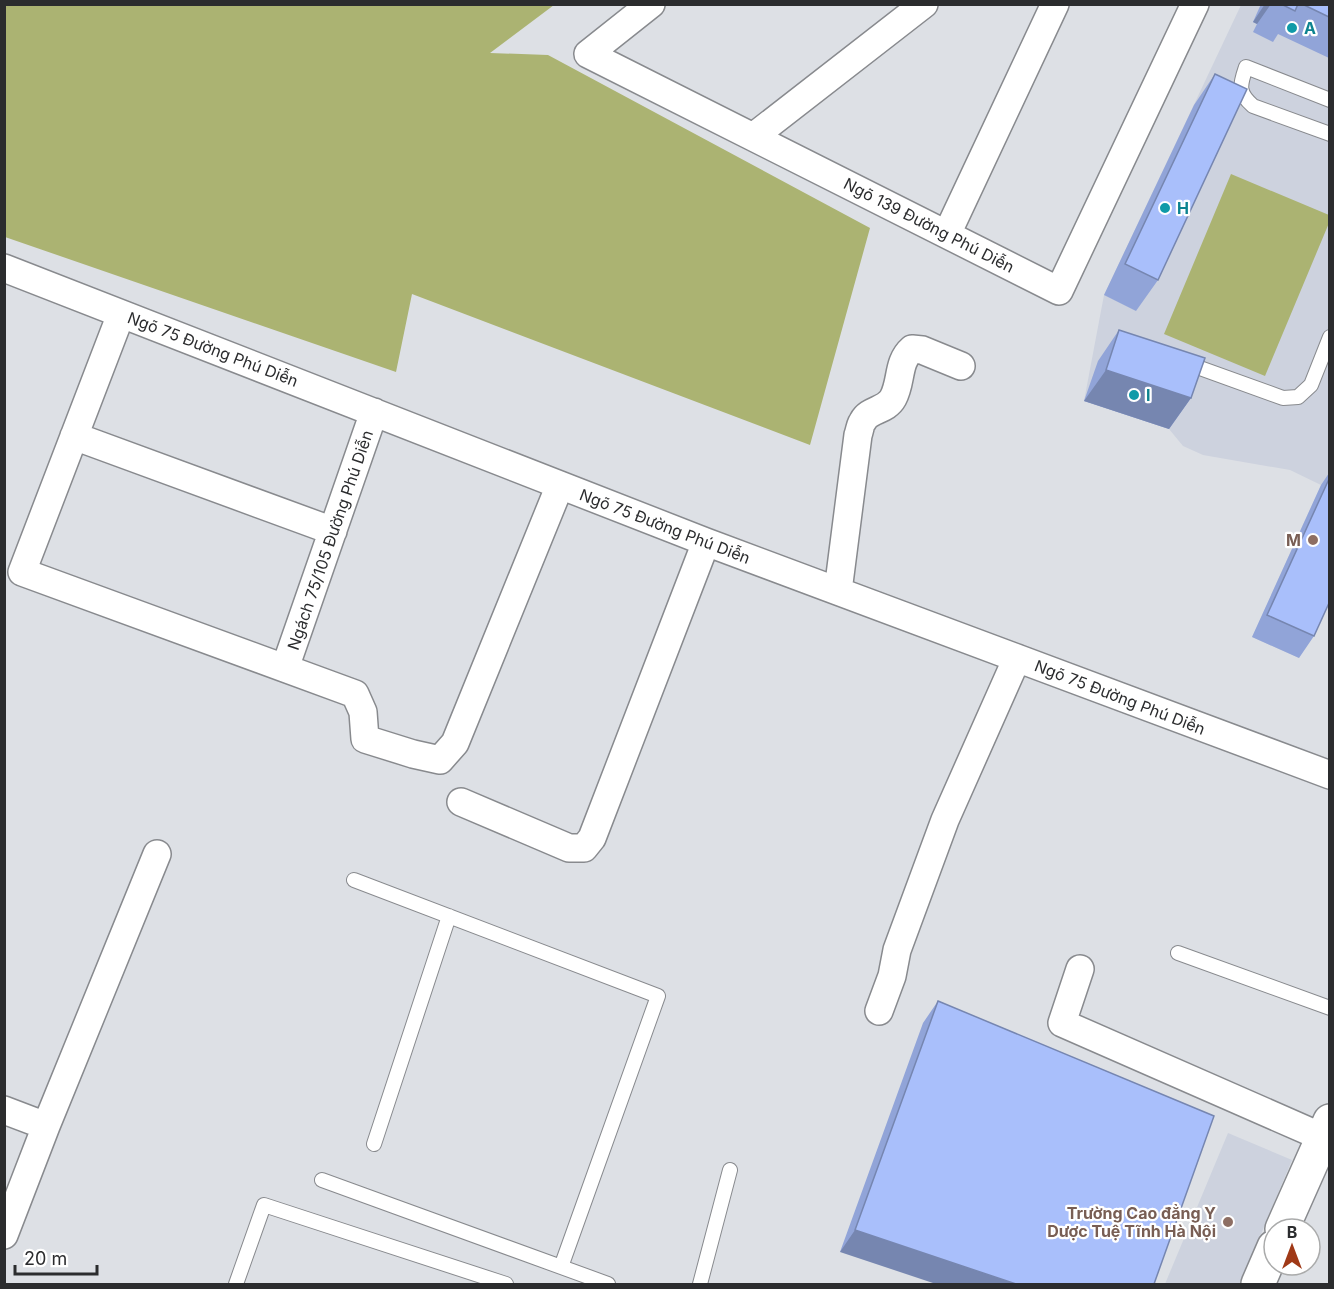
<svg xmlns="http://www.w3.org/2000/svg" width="1334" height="1289" font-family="Inter,sans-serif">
  <rect width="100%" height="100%" fill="#dde0e5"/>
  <path fill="#cdd2de" d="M1241,5h88l1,587 -31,66 -47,-21 69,-152 -31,-15 -87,-15 -20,-9 -14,-17 -85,-28 20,-106z
    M1228,1133l64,27 -52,124h-75z"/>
  <path fill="#abb372" d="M5,4l549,1 -64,48 58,2 322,173 -60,217 -398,-151 -16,78 -391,-135z
    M1231,174l98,41v8l-64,153 -101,-42z"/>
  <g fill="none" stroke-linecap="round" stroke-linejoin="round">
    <g stroke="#888a8e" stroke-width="16">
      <path id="lane" d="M1330,100l-84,-33c-6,18 -9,25 7,39l77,28
        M1186,363l97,35 15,-1 13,-12 19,-48
        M354,880l304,116 -97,271
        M1178,953l152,55
        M374,1144l75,-228
        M322,1180l286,104
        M236,1284l28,-79 242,79
        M700,1284l30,-114"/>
    </g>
    <g stroke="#888a8e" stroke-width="30">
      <path id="street" d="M651,4l-63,50 471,237 136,-287
        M753,137l171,-133
        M947,234l108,-230
        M4,268l702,274 624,233
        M121,314l-99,258 333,122 8,18 2,27 48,15 27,6 15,-17 105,-258
        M74,436l259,95
        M838,591l20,-156c2,-5 2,-11 5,-14 6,-12 23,-10 30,-23 9,-16 4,-36 19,-49l10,1 39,16
        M285,668l89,-256
        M461,802l108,46h15l8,-10 114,-296
        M1080,969l-18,54 260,114
        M879,1011l13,-35 5,-26 48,-130 72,-162
        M4,1110l42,16
        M4,1235l42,-109 111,-272"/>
    </g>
    <g stroke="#888a8e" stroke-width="36">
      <path id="secondary" d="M1282,1229l48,-108
        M1258,1284l16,-37"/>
    </g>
    <use href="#lane" stroke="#fff" stroke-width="14"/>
    <use href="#street" stroke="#fff" stroke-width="27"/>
    <use href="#secondary" stroke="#fff" stroke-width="33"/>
  </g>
  <path fill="#91a4d8" d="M1261,4h68v54l-51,-24 -5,8 -20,-10 4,-8 -4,-2z
    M1215,74l-57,206 -22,31 -32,-16 90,-190z
    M1119,330l72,68 -22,31 -85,-28 14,-40z
    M1329,473v130l-15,33 -15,22 -47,-21 69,-152z
    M938,1001l276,115 -374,136 83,-229z"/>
  <path fill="#7686b0" d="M1265,4h6l-14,20 -4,-2z
    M1106,370l85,28 -22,31 -85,-28z
    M855,1230l161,54h-80l-96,-32z"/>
  <path fill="#a9bffb" stroke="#7686b0" stroke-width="1.5" d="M1281,4h17l-3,7z
    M1302,4h27v13z
    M1215,74l32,15 -89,191 -33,-16z
    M1119,330l86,28 -14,40 -85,-28z
    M1329,479v124l-15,33 -47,-21z
    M938,1001l276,115 -60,168h-138l-161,-54z"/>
  <g fill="#0f9aa8" stroke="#fff" stroke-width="2">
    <circle cx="1292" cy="28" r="6"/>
    <circle cx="1165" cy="208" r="6"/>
    <circle cx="1134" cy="395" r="6"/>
  </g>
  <g fill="#8d6e63" stroke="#fff" stroke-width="2">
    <circle cx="1313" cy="540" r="6"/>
    <circle cx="1228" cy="1222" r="6"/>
  </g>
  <g text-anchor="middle" stroke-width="4.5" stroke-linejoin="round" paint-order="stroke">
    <g font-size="16" font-weight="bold" fill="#0d838f" stroke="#fff" text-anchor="start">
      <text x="1304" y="34">A</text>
      <text x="1177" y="214">H</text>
      <text x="1146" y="401">I</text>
    </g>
    <g font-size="16" fill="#2b2c2e" stroke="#fff">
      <text transform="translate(929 225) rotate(27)" y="6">Ngõ 139 Đường Phú Diễn</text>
      <text transform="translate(213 349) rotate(21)" y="6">Ngõ 75 Đường Phú Diễn</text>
      <text transform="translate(665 526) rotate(21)" y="6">Ngõ 75 Đường Phú Diễn</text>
      <text transform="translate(330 540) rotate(-71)" y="6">Ngách 75/105 Đường Phú Diễn</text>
      <text transform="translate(1120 697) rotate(21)" y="6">Ngõ 75 Đường Phú Diễn</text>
    </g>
    <g font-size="16" font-weight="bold" fill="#785e54" stroke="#fff" text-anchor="end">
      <text x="1301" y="546">M</text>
      <text x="1216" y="1219">Trường Cao đẳng Y<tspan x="1216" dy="18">Dược Tuệ Tĩnh Hà Nội</tspan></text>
    </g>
  </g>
  <rect width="1334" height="1289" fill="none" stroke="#2b2c2e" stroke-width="12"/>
  <g transform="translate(1292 1247)"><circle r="28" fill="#ffffff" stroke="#aaabab" stroke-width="1.5"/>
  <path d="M0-4.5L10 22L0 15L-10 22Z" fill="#a03917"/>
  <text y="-9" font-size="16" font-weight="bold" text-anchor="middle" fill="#2b2c2e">B</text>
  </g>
  <path d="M15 1265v9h82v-9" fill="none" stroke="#2b2c2e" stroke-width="3"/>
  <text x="24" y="1265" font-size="18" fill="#2b2c2e" stroke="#ffffff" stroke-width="4.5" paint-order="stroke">20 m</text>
</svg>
